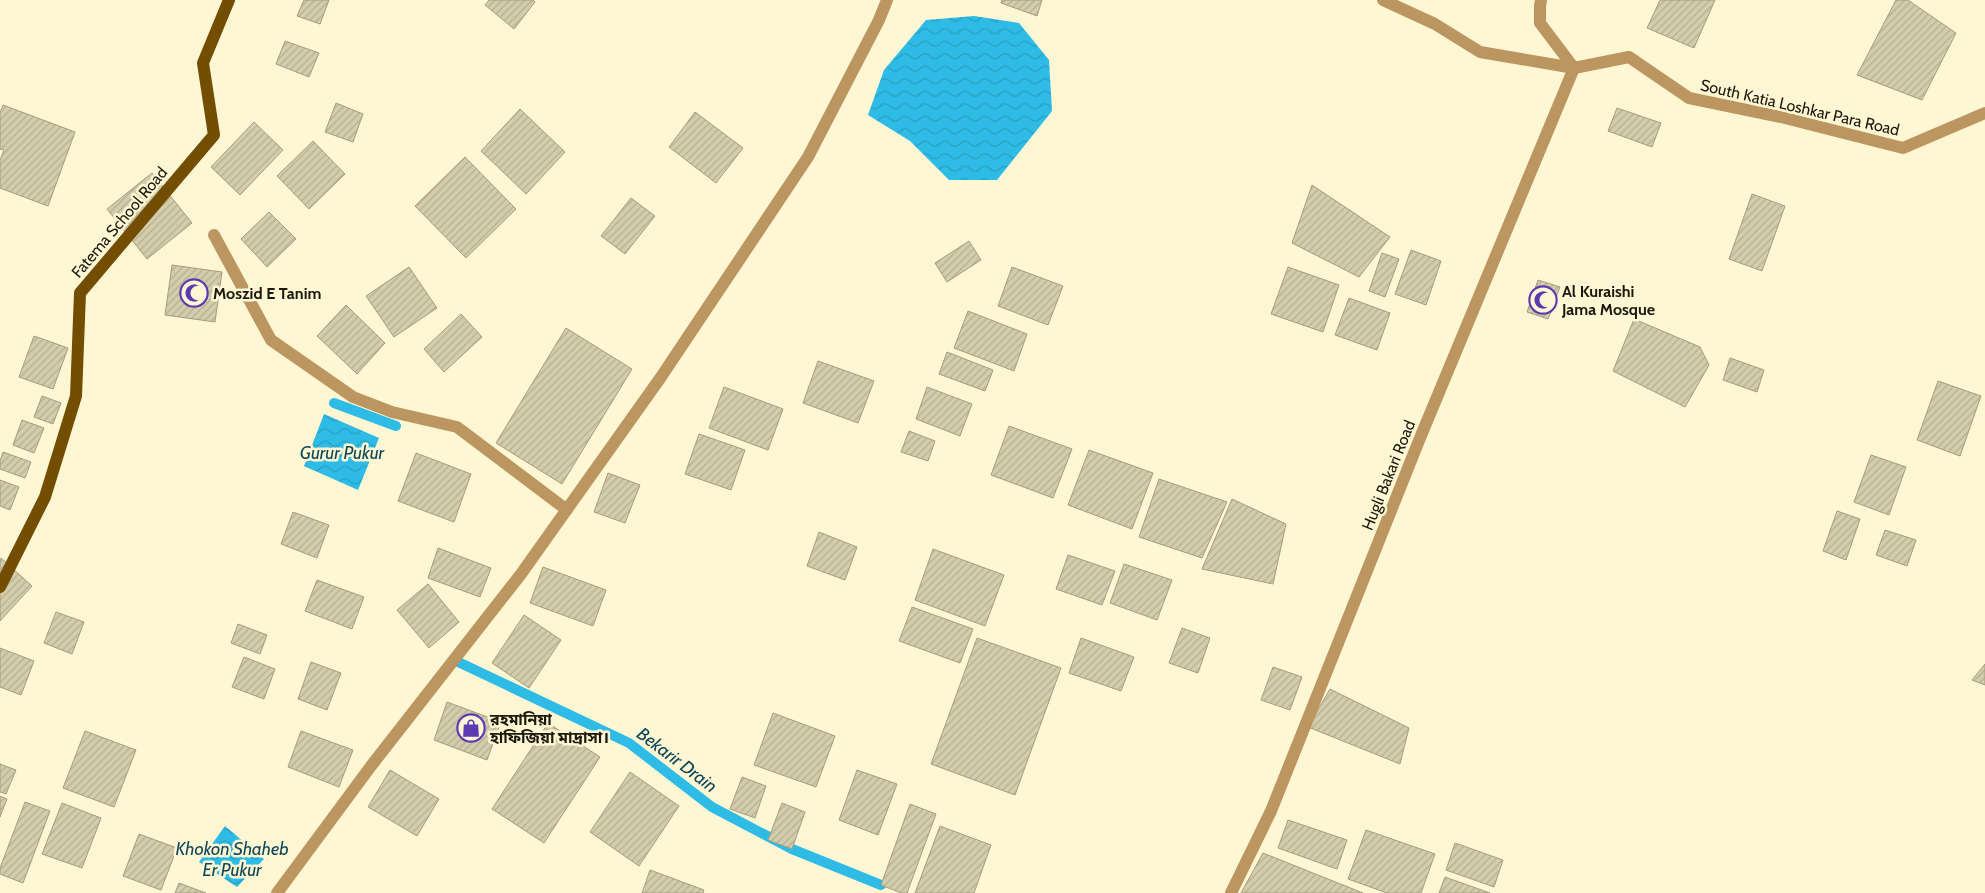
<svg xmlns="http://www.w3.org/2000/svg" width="1985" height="893" font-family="Cabin,'Noto Sans Bengali',sans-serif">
  <defs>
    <pattern id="water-waves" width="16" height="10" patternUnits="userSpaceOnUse" patternTransform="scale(1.25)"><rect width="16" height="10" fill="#2ebbe5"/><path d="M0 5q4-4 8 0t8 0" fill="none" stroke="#28a0c3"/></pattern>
    <pattern id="building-hatch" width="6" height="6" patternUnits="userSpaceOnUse" patternTransform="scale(1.25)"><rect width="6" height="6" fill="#d4cdab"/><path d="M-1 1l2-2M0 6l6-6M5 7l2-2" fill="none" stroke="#b5af92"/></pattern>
  </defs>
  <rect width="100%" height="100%" fill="#fff7d4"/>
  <path fill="url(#water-waves)" d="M974,16l45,7 30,37 3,51 -55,69h-48l-39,-39 -42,-26 16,-45 42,-50z
    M324,414l55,24 -21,52 -54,-24z
    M225,826l39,33 -27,28 -38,-25z"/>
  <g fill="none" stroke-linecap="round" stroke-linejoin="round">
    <path stroke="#2ebbe5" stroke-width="10" d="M334,403l62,23
      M454,660l175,83 83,64 80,42 89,36"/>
  </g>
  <path fill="url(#building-hatch)" stroke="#a49d7d" d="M304,0h25l-9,24 -23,-8z
    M489,0h44l2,2 -21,27 -29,-24z
    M1002,0h40l-5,16 -36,-13z
    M1660,0h55l-21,48 -47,-20z
    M1896,0h12l48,33 -34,67 -65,-25z
    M285,41l34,12 -10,24 -33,-13z
    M336,103l27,11 -10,28 -28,-10z
    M3,105l72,27 -27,74 -48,-18v-28l4,-10 -4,-1v-36z
    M1617,108l44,15 -9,24 -44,-16z
    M520,109l45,43 -39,42 -45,-43z
    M695,112l48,36 -27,35 -47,-36z
    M254,122l29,28 -43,45 -29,-28z
    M313,141l32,33 -36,35 -32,-33z
    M465,157l51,52 -50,49 -51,-52z
    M152,173l40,50 -45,36 -40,-50z
    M1312,185l78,52 -31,40 -67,-34z
    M1752,194l33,12 -23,65 -33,-12z
    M631,198l24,18 -30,38 -24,-18z
    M269,212l27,27 -29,28 -26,-28z
    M969,241l12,19 -34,22 -12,-19z
    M1411,250l30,11 -15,44 -31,-11z
    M1382,253l17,6 -14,38 -16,-6z
    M172,265l50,7 -7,50 -50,-7z
    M409,267l28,41 -43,29 -28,-41z
    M1012,267l51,19 -15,39 -50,-19z
    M1288,267l51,18 -16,47 -52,-18z
    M1538,280l22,7 -12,32 -21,-7z
    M1349,298l41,15 -13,37 -42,-15z
    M346,305l39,38 -28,31 -40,-38z
    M968,311l59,23 -13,37 -60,-23z
    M461,314l21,23 -38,35 -20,-23z
    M1634,319l66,28 9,18 -24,42 -72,-36z
    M566,328l66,41 -70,115 -66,-41z
    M34,336l34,12 -15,41 -34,-12z
    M947,352l46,18 -8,21 -46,-17z
    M1730,358l34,12 -7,22 -34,-12z
    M818,361l56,20 -16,42 -55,-20z
    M1938,381l43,15 -21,60 -43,-16z
    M724,387l59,22 -15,41 -59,-22z
    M927,387l45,17 -12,32 -44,-17z
    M42,396l19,7 -8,21 -19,-7z
    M22,420l22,8 -10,25 -21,-8z
    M1009,426l63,23 -19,49 -62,-23z
    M909,431l26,10 -7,20 -27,-9z
    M699,434l46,16 -14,40 -46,-16z
    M1089,450l64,23 -21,56 -64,-24z
    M3,452l28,10 -6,16 -25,-9v-8z
    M416,453l55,21 -17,48 -56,-21z
    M1871,455l35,12 -17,48 -35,-13z
    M608,473l32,12 -15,38 -31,-11z
    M1159,479l68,23 -25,56 -63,-21z
    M0,480l19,7 -9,23 -10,-4z
    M1232,499l54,25 -13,60 -71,-15z
    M1837,511l23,8 -14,41 -23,-9z
    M293,512l36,13 -12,33 -36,-14z
    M1885,530l31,10 -9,26 -31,-11z
    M819,532l38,15 -12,33 -38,-14z
    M438,548l53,20 -11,29 -52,-19z
    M933,549l71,26 -19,51 -70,-26z
    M1068,555l47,16 -13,34 -46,-16z
    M1,558l31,28 -32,35v-61z
    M1124,564l48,16 -15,40 -47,-17z
    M543,567l63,23 -13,36 -63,-23z
    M317,580l47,17 -12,32 -47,-18z
    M428,584l31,38 -30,26 -32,-38z
    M912,607l61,22 -13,34 -61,-22z
    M56,612l28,10 -12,32 -28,-11z
    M524,615l37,25 -32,48 -37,-25z
    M238,624l29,11 -7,19 -29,-11z
    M1182,628l28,10 -12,35 -29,-10z
    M977,638l84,30 -46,127 -84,-31z
    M1081,638l53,19 -13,34 -52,-18z
    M0,648l34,13 -13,34 -21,-8z
    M244,657l31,12 -11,30 -32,-12z
    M311,662l30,11 -14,37 -29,-11z
    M1985,664v21l-13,-5z
    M1273,667l29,10 -12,33 -29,-10z
    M1330,689l79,39 -9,36 -92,-37z
    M447,702l54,20 -14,38 -53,-20z
    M773,713l62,23 -19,51 -62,-22z
    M548,723l52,34 -56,86 -52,-34z
    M85,731l51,19 -22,57 -51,-19z
    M301,731l52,19 -14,37 -51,-20z
    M0,764l16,6 -10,24 -6,-2z
    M390,770l49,29 -22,37 -49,-29z
    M857,770l40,14 -19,51 -39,-15z
    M630,772l49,34 -40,60 -49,-34z
    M742,777l24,9 -11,32 -25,-9z
    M0,796l7,3 -7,18z
    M25,802l25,9 -27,72 -23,-9v-6z
    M62,803l39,15 -19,50 -40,-14z
    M782,803l23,9 -13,37 -24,-9z
    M910,804l26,10 -29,79h-6l-20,-8z
    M1288,820l59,20 -10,29 -59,-21z
    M940,826l51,19 -17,48h-59z
    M1366,830l69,24 -14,39h-34l-39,-14z
    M139,834l38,14 -16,42 -38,-14z
    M1455,843l48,17 -9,27 -48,-17z
    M1263,853l100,40h-122z
    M650,870l54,20 -1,3h-61z
    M1445,877l45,16h-51z
    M179,883l27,10h-31z"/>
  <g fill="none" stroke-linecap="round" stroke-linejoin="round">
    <path stroke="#bc9660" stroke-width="12" d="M1383,0l52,24 45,28 94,16 55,-11 60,41 92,19 122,31 82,-35
      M1541,0l-1,6v17l34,45
      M214,235l57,105 82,57 39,15 65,15 110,83
      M277,893l94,-127 150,-192 140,-197 147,-220 71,-137 8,-20
      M1231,893l40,-82 149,-373 154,-370"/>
    <path stroke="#734d00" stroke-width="12" d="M0,587l45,-90 31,-101 4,-103 134,-158 -11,-72 26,-63"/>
  </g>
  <defs>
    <g id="mosque-ring" transform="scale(1.4375)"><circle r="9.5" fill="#fff7d4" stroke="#5d3ab2" stroke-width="1.5"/><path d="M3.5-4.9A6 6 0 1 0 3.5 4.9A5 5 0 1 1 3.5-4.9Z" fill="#5d3ab2"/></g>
    <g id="shop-ring" transform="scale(1.4375)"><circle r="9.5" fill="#fff7d4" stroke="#5d3ab2" stroke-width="1.5"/><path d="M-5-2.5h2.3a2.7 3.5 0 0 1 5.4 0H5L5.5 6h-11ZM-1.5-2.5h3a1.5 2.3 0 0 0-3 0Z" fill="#5d3ab2"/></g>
  </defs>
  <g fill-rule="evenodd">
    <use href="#mosque-ring" x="194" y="293"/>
    <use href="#mosque-ring" x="1543" y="300"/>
    <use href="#shop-ring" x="471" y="728"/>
  </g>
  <g text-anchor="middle" stroke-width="5" stroke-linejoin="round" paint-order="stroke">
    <g font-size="16" fill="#1b180c" stroke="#fff7d4">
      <text transform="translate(1800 107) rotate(13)" y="6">South Katia Loshkar Para Road</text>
      <text transform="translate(119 222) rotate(-50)" y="6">Fatema School Road</text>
      <text transform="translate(1388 475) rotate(-68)" y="6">Hugli Bakari Road</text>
    </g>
    <g font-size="16" font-weight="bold" fill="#1b180c" stroke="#fff7d4" text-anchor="start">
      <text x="1562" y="297">Al Kuraishi<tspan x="1562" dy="18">Jama Mosque</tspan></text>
      <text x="213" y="299">Moszid E Tanim</text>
      <text x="490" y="725">রহমানিয়া<tspan x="490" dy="18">হাফিজিয়া মাদ্রাসা।</tspan></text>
    </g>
    <g font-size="18" font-style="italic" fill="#0e4759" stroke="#fff7d4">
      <text x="342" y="459">Gurur Pukur</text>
      <text transform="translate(677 760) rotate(37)" y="6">Bekarir Drain</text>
      <text x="232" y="855">Khokon Shaheb<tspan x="232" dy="21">Er Pukur</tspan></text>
    </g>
  </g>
</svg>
